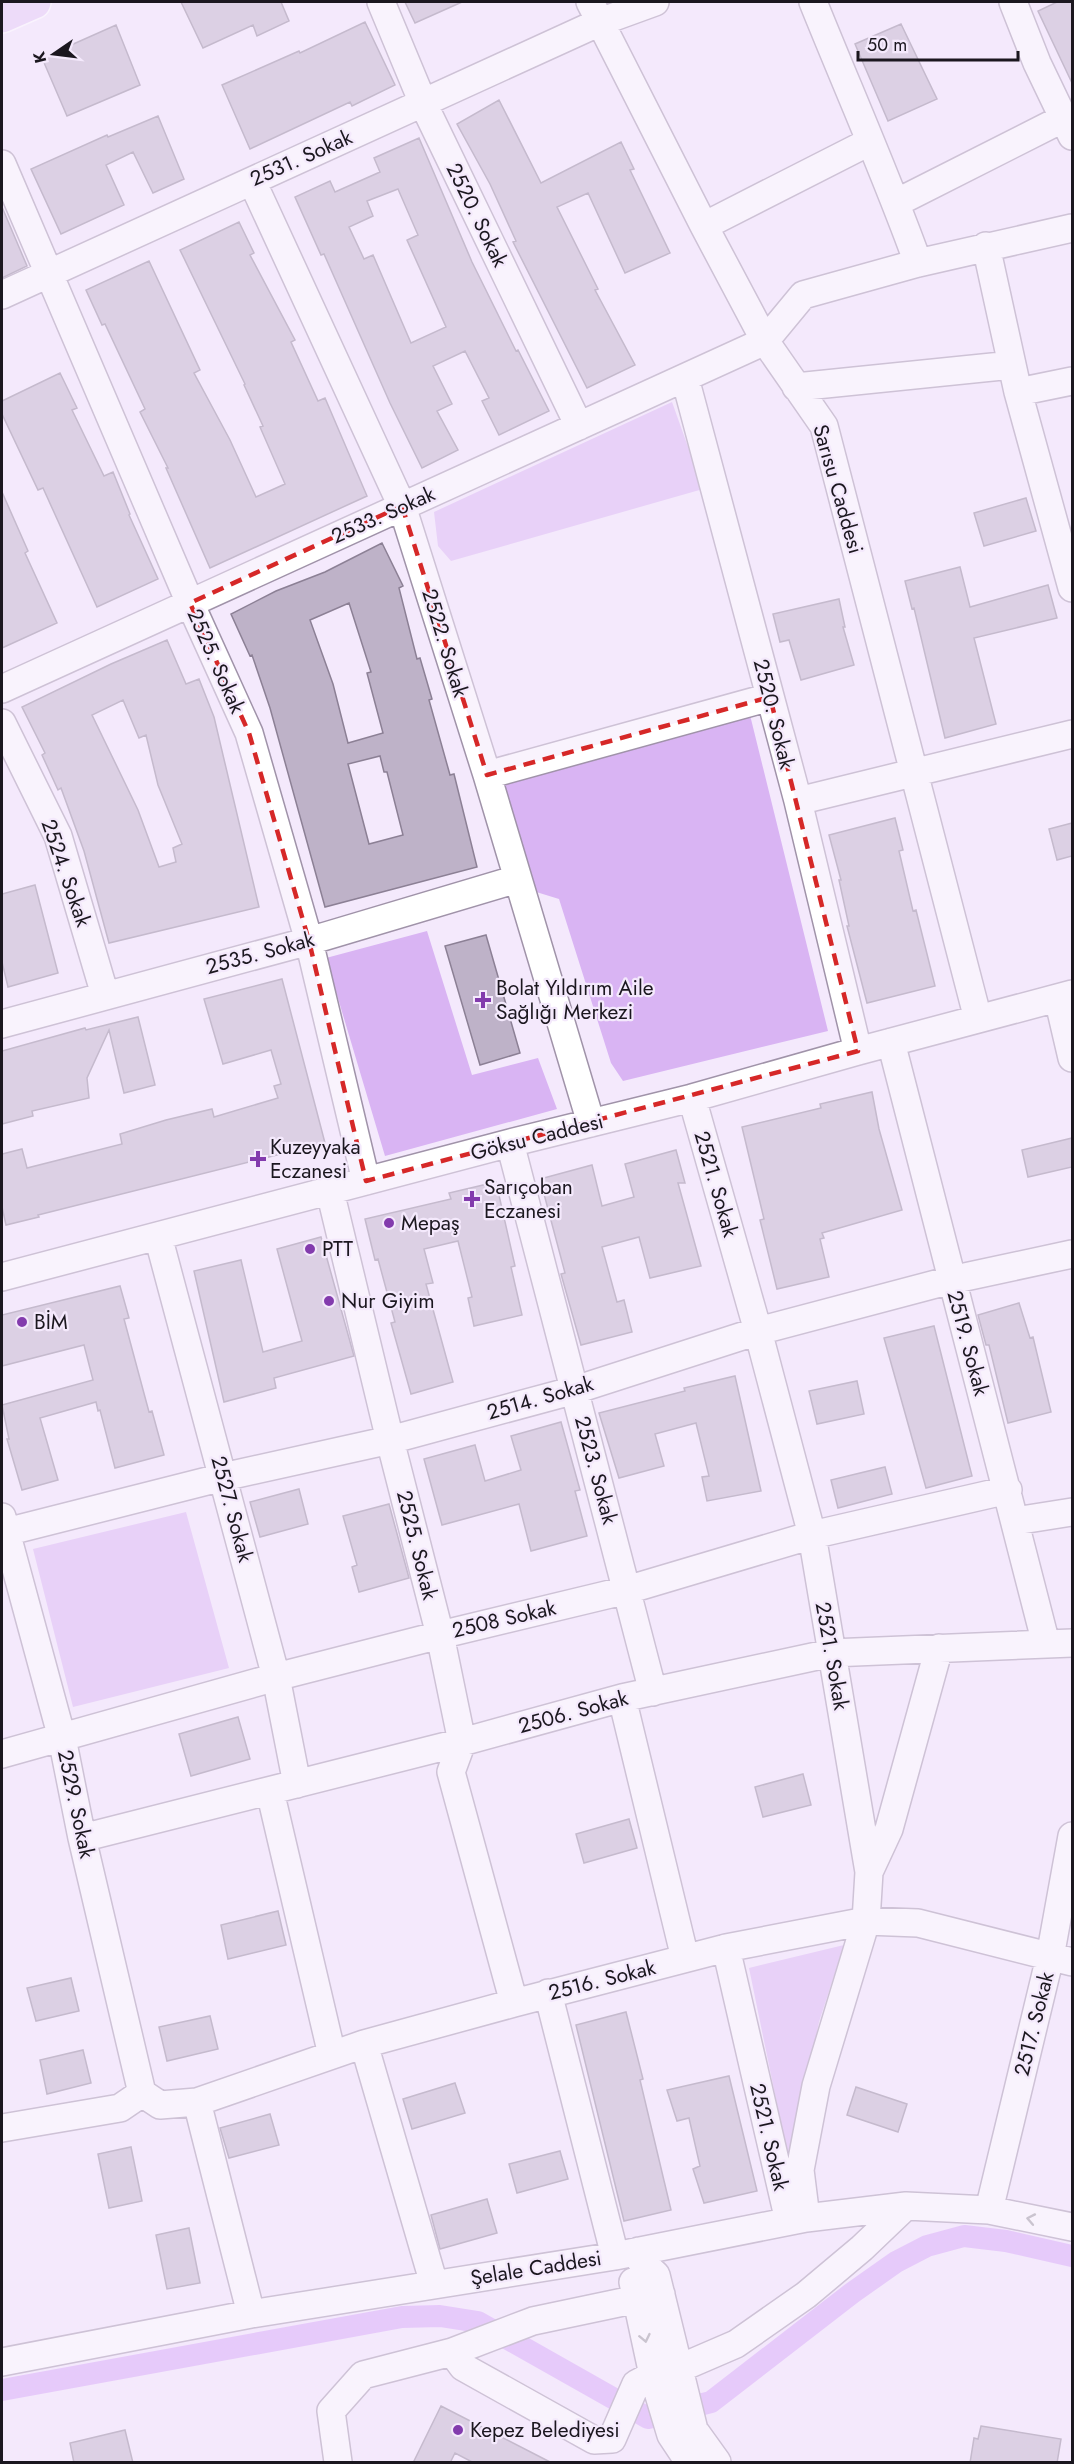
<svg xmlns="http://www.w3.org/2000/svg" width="1074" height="2464" font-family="Jost,sans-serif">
  <rect width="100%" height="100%" fill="#f4e9fc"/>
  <path fill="#d9b4f3" d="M672,402l31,87 -252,72 -13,-15 -4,-34z
    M750,715l78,316 -205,50 -12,-18 -52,-164 -26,-8 -30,-110z
    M427,931l45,144 66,-17 19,51 -172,47 -59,-198z
    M186,1512l43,156 -156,39 -40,-158z
    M844,1945l-25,77 -15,72 -13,78 -42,-204z"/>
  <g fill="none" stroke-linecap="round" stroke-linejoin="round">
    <path stroke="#d6a5f9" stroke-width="22" d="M2,2390l400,-73 38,-1 38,6 170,96 63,-16 141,-109 44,-31 31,-16 37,-10 42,5 66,15"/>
  </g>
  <path fill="#beb2c8" stroke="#8c8095" stroke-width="1.5" fill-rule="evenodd" d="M181,2h100l8,19 -32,15 -4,-11 -50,23z
    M405,2h57l-47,21z
    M1057,2h15v81l-34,-72z
    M365,22l30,63 -43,21 -2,-4 -100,47 -28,-64 77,-34 1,2z
    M901,24l36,75 -49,22 -33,-77z
    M116,25l24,60 -73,31 -25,-58z
    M499,100l42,83 80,-41 13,27 -4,1 40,83 -45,20 -37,-80 -31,14 41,82 -3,1 40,75 -48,23 -74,-146 3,-1 -26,-57 -33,-60z
    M158,116l26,63 -31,14 -20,-41 -27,13 18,40 -63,29 -30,-65 76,-34 1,2z
    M419,138l53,124 44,89 2,-1 31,61 -50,24 -17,-34 7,-3 -24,-47 -32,15 19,38 -15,7 21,39 -36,18 -32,-65 -66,-149 -3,1 -26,-58 35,-16 5,11 45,-20 -6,-14zM398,189l20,46 -11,5 39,87 -35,16 -38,-88 -9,4 -15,-32 24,-11 -6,-15z
    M2,207l25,59 -25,12z
    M239,222l15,31 -4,2 45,85 -4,2 27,59 7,-3 42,98 -157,72 -44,-100h2l-28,-56 5,-3 -40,-85 -3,1 -16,-35 63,-29 51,109 -6,3 36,67 26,57 29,-13 -25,-57 3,-1 -19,-41 1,-1 -65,-134z
    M60,373l17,35 -5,2 32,66 9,-4 17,42 -1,1 29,64 -61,28 -54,-119 -5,2 -36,-76v-13z
    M2,492l26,59 -3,2 32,70 -55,25z
    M1026,498l10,33 -52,15 -10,-33z
    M382,543l21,43 -4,2 18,71 3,-1 12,41 -3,1 21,75 4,-1 23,93 -152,40 -55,-199 -18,-53 -2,1 -19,-42 45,-23 49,-19zM349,603l22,69 -4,1 16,60 -35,10 -15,-59 -23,-64zM380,756l4,16h3l16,63 -34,9 -21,-80z
    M960,567l10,40 78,-22 9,33 -83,20 22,86 -51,14 -31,-130 -2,1 -7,-28z
    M839,599l6,28h-2l11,38 -53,15 -12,-40 -9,2 -7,-28z
    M167,640l19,44 13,-5 15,38 45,190 -150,36 -25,-92 -23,-63 -3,2 -16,-35 3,-2 -23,-46 89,-43zM123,700l16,38 7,-3 12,50 24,59 -9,4 3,14 -17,5 -21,-57 -46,-95z
    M895,818l8,32 -4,1 14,60 3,-1 19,76 -68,17 -20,-77h2l-10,-46h2l-12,-45z
    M1072,823v33l-15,4 -8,-31z
    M35,885l23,88 -50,14 -6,-25v-68z
    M486,935l34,118 -40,12 -35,-119z
    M282,979l43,164 -287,72 1,2 -33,8 -4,-18v-53l20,-5 5,19 95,-24 -2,-10 46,-14 46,-11 2,8 64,-19 -4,-12 7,-2 -10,-34 -48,14 -19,-65z
    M138,1017l17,68 -31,8 -15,-63 -22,48 2,20 -57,13 1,5 -31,8v-73l83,-23 1,2z
    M872,1092l7,37 23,81 -80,23 2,5 -4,1 9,38 -52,12 -17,-69 4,-1 -22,-92 79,-19 -1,-4z
    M1072,1138v29l-44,10 -6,-27z
    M676,1150l9,33h-7l23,83 -51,12 -11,-41 -37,10 15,55 7,-2 8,32 -51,13 -20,-71 4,-1 -25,-94 52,-14 10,41 32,-9 -9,-33z
    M496,1182l19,84 -4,1 11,48 -48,11 -6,-28 4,-1 -14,-56 -34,8 9,34 -7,1 27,98 -42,12 -20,-71 4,-1 -17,-63 -3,1 -10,-41 86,-20 -2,-6z
    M321,1237l33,119 -80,22 2,10 -52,14 -30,-131 47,-11 22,92 39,-11 -25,-92z
    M120,1286l9,32 -5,1 25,93 3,-1 12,44 -49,13 -15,-58 -2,1 -2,-9 -56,16 18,62 -36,10 -15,-51h2l-7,-34 91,-25 -9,-35 -82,21v-51z
    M1019,1303l11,35 3,-1 18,75 -43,11 -19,-78h-3l-8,-30z
    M934,1326l38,150 -46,12 -42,-150z
    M735,1376l26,115 -54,10 -5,-24 7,-1 -13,-53 -41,11 9,32 -45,12 -20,-65 86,-22 -1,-3z
    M857,1381l7,33 -47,10 -8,-33z
    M561,1422l19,68 -5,1 12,45 -56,15 -12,-47 -77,21 -18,-66 51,-14 10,36 36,-11 -10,-34z
    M885,1467l7,27 -54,14 -7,-28z
    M299,1489l9,35 -48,13 -10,-35z
    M389,1504l20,74 -50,14 -7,-25 5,-2 -14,-49z
    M238,1717l12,42 -59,17 -12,-42z
    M803,1774l8,31 -48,12 -8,-30z
    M629,1819l8,29 -53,15 -8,-29z
    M278,1911l8,34 -58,14 -7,-34z
    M71,1978l8,33 -43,10 -9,-33z
    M626,2012l17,67 -3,1 31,130 -47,11 -48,-196z
    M210,2016l8,33 -51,12 -8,-34z
    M83,2050l8,33 -44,11 -7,-34z
    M729,2076l28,115 -53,12 -11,-34 7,-3 -11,-48 -12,3 -10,-31z
    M455,2083l10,30 -53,16 -9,-30z
    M856,2087l51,17 -9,28 -51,-17z
    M270,2114l9,31 -50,13 -9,-30z
    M131,2147l11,54 -33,7 -11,-54z
    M560,2151l8,28 -51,14 -8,-29z
    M487,2199l10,34 -57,16 -9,-34z
    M189,2228l11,55 -33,6 -11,-54z
    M441,2406l111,57h-78l-19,-10 -5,10h-37z
    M981,2426l80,13 -4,24h-87l4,-25 4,1z
    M125,2430l8,33h-59l-4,-20z"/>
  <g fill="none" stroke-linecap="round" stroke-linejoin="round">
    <g stroke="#a093a9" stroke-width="30">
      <path id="minor" d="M381,2l42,101 156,323
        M590,2l114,224 61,115 59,85 154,593
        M813,2c35,87 73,172 105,261
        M1013,2l24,61 35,73
        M2,164l188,439 59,130 60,208 57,240
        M252,181l150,325 85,269 104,348
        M896,203l168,-85
        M704,226l165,-84
        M986,246l32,146 54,196
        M2,295l598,-273 55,-20
        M685,378l113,423 60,250
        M796,387l216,-22
        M1018,392l54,-11
        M2,689l763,-348 38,-46 115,-32 154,-35
        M2,723l56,113 47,159
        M487,775l283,-78
        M798,801l274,-67
        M1058,998l14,60
        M2,1024l307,-83 208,-62
        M891,1042c51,201 105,401 155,602
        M692,1098l66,233 54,204 57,337 -3,49 -50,165 -16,84 6,48
        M510,1143l143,549
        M330,1191l60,249 50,195 22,107 -11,30 63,231
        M158,1236l118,441 21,107
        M2,1277l508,-134 182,-45 166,-47 214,-57
        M2,1517l60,221 20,100 60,255
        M1015,1521l57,-9
        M6,1532l217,-55 167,-37 185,-50 183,-59 193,-51 121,-26
        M622,1698l63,260
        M2,1754l274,-77 164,-42 187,-45 185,-55 196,-45
        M270,1791l62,264
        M82,1838l380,-96 160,-44 209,-45 241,-10
        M869,1872l20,-43 50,-181
        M726,1948l63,273
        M548,1993l67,263
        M364,2044l70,240
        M142,2093l18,12 37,-3 167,-58 150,-41 212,-55 140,-27 52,2 154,39
        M197,2102l54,212
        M2,2128l118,-20 22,-15
        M989,2210l61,-253 22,-121
        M639,2251l2,10 15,14 38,155 23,32
        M633,2282l20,93 18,60 18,27
        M452,2352l11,15 131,73 18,-1 24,-55 17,-9 25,-6 58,-25 70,-49 56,-47 44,-42
        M2,2362l249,-48 364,-58 191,-38 100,-12 83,4 83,17
        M338,2462l-7,-51 32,-36 89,-23 81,-31 128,-27"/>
    </g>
    <g stroke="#fff" stroke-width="36">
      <path id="major" d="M2,16l32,-14"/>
    </g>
    <use href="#minor" stroke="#fff" stroke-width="27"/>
    <use href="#major" stroke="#e4caf6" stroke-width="33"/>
  </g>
  <defs><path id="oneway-chevron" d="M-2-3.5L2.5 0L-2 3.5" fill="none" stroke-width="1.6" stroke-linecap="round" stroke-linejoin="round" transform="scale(1.5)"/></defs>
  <g stroke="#98979a">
    <use href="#oneway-chevron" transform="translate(1031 2219) rotate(-169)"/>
    <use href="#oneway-chevron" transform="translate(645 2338) rotate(78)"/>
  </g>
  <path d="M0 0H1074V2464H0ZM402,506l85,269 283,-78 88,354 -492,130 -57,-240 -60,-208 -59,-130z" fill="#f4e9fc" fill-opacity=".55" fill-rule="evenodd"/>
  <path fill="none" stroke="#d62828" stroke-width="4.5" stroke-dasharray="12 8" stroke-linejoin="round" d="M402,506l85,269 283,-78 88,354 -492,130 -57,-240 -60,-208 -59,-130z"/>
  <g fill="#833bad" stroke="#f4e9fc" stroke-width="2">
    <path d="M480 991h6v6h6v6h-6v6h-6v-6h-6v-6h6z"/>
    <path d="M255 1150h6v6h6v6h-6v6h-6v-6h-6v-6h6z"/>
    <path d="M469 1190h6v6h6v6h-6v6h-6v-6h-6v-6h6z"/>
    <circle cx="389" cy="1223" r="6"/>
    <circle cx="310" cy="1249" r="6"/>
    <circle cx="329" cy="1301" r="6"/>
    <circle cx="22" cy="1322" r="6"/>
    <circle cx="458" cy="2430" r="6"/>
  </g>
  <g text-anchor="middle" stroke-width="4.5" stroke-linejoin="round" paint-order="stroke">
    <g font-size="21" fill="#1b171f" stroke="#f4e9fc">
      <text transform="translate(301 158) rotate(-24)" y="7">2531. Sokak</text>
      <text transform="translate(477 215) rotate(64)" y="7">2520. Sokak</text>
      <text transform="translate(838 489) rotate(74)" y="7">Sarısu Caddesi</text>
      <text transform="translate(383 515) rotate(-24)" y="7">2533. Sokak</text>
      <text transform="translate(445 643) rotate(73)" y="7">2522. Sokak</text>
      <text transform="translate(216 661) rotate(66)" y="7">2525. Sokak</text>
      <text transform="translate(774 714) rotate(76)" y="7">2520. Sokak</text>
      <text transform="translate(66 873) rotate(71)" y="7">2524. Sokak</text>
      <text transform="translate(260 953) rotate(-15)" y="7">2535. Sokak</text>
      <text transform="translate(537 1137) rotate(-14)" y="7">Göksu Caddesi</text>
      <text transform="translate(716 1184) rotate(74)" y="7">2521. Sokak</text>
      <text transform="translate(968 1343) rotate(75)" y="7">2519. Sokak</text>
      <text transform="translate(540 1398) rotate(-16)" y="7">2514. Sokak</text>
      <text transform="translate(596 1470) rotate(75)" y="7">2523. Sokak</text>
      <text transform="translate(232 1509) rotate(75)" y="7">2527. Sokak</text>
      <text transform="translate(417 1545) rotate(76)" y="7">2525. Sokak</text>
      <text transform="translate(504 1619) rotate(-13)" y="7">2508 Sokak</text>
      <text transform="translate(832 1656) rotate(80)" y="7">2521. Sokak</text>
      <text transform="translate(573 1712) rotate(-15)" y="7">2506. Sokak</text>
      <text transform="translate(76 1804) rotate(78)" y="7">2529. Sokak</text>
      <text transform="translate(602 1980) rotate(-14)" y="7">2516. Sokak</text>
      <text transform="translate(1034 2024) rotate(-76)" y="7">2517. Sokak</text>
      <text transform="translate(769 2137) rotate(77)" y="7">2521. Sokak</text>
      <text transform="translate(536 2268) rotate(-9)" y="7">Şelale Caddesi</text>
    </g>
    <g font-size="21" fill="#1b171f" stroke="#f4e9fc" text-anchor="start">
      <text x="496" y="995">Bolat Yıldırım Aile<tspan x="496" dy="24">Sağlığı Merkezi</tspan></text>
      <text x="270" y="1154">Kuzeyyaka<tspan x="270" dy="24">Eczanesi</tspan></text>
      <text x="484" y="1194">Sarıçoban<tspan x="484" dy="24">Eczanesi</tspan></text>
      <text x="401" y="1230">Mepaş</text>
      <text x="322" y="1256">PTT</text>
      <text x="341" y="1308">Nur Giyim</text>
      <text x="34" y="1329">BİM</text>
      <text x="470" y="2437">Kepez Belediyesi</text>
    </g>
  </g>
  <rect width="1074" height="2464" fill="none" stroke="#1b171f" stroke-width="6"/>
  <g transform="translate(54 54) rotate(256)" stroke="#f4e9fc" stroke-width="4.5" paint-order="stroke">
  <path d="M0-4.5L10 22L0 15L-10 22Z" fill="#1b171f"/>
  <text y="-9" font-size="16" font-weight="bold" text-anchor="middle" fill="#1b171f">K</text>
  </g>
  <path d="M858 51v9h160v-9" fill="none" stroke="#1b171f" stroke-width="3"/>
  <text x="867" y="51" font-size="18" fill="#1b171f" stroke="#f4e9fc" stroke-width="4.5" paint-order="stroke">50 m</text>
</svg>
